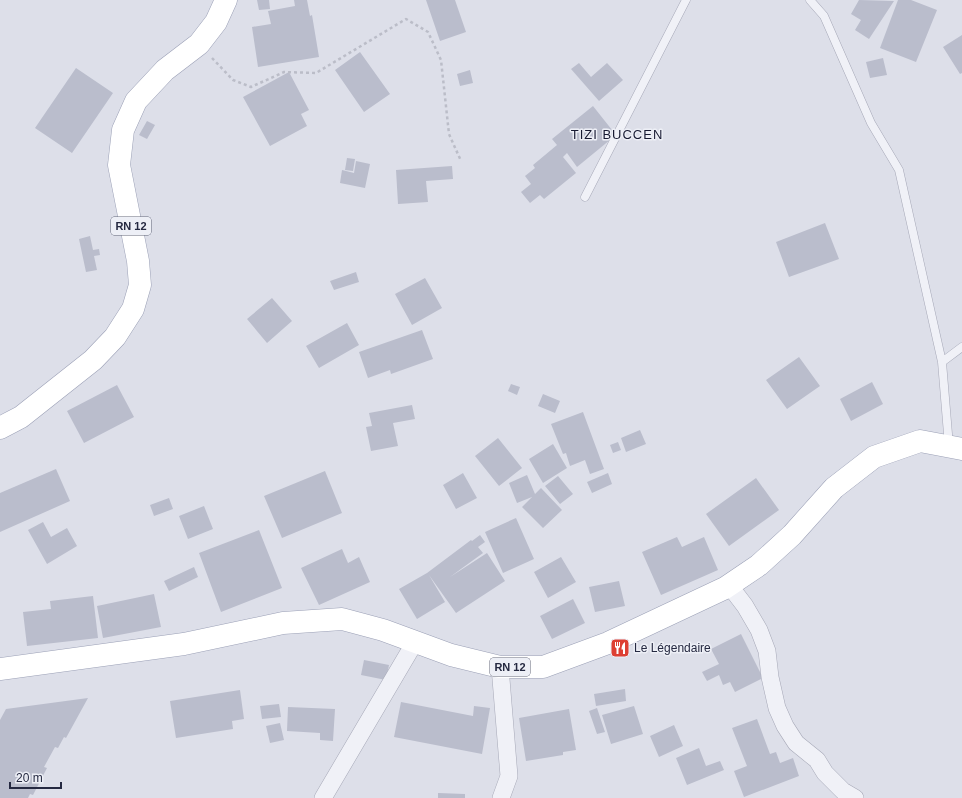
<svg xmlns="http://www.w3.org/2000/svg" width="962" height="798" font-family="Arial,sans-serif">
  <rect width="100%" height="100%" fill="#dddfe9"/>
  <path fill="#babdcc" d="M257,0h12l1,9 -11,1z
    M294,0h13l3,16 2,-1 7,42 -61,10 -6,-40 19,-3 -3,-13 27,-5z
    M426,0h29l11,32 -26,9z
    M859,0l35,1 -25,38 -14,-9 6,-10 -10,-6z
    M898,0h13l26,10 -21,52 -36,-14z
    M962,35v38l-2,1 -17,-27z
    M360,52l30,42 -26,18 -29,-42z
    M883,58l4,17 -17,3 -4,-16z
    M579,63l12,14 16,-14 16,17 -24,21 -28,-32z
    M76,68l37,25 -41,60 -37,-25z
    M470,70l3,13 -13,3 -3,-12z
    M289,72l20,38 -8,4 6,12 -37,20 -27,-49z
    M593,106l23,29 -39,32 -10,-14 -4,4 13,16 -32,26 -4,-4 -10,8 -9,-11 10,-8 -6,-8 10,-8 -2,-3 24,-20 -5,-6z
    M147,121l8,4 -8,14 -8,-4z
    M347,158l8,1 -2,12 -8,-1z
    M356,161l14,3 -5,24 -25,-5 2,-13 12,3z
    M452,166l1,13 -27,2 2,21 -30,2 -2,-34z
    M825,223l14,36 -50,18 -13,-35z
    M90,236l3,14 6,-1 1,6 -6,1 3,14 -11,2 -7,-33z
    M356,272l3,10 -25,8 -4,-9z
    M425,278l17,30 -30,17 -17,-31z
    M272,298l20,23 -25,22 -20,-24z
    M347,323l12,22 -40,23 -13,-22z
    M422,330l11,29 -42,15 -1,-4 -22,8 -9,-26z
    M799,357l21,29 -33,23 -21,-29z
    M872,382l11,22 -32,17 -11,-22z
    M511,384l9,3 -3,8 -9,-4z
    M117,385l17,32 -50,26 -17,-32z
    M543,394l17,7 -5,12 -17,-7z
    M412,405l3,14 -22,4 5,23 -27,5 -5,-24 6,-1 -3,-13z
    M583,412l21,57 -14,5 -5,-14 -15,6 -4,-13 -3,1 -12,-30z
    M640,430l6,14 -20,8 -5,-14z
    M498,438l24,30 -23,18 -24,-30z
    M618,442l3,8 -8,3 -3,-8z
    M553,444l14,24 -24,15 -14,-24z
    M56,469l14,32 -70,31v-39z
    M325,471l17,42 -60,25 -18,-42z
    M463,473l14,25 -21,11 -13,-24z
    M608,473l4,11 -20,9 -5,-11z
    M527,475l8,19 6,-6 21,22 -19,18 -21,-21 10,-10 -15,6 -8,-20z
    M558,476l15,18 -13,10 -15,-18z
    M756,478l23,32 -50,36 -23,-32z
    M169,498l4,11 -19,7 -4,-11z
    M204,506l9,23 -25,10 -9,-23z
    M516,518l18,41 -31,14 -18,-41z
    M43,522l8,15 16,-9 10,18 -30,18 -19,-34z
    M259,530l23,58 -61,24 -22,-59z
    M480,535l5,7 -7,5 5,6 -33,24 37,-24 18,28 -49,32 -27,-38 16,27 -28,17 -18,-30 28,-16 44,-33 1,1z
    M677,537l5,10 22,-10 14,33 -57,25 -19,-43z
    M342,549l6,14 11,-6 11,25 -51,23 -18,-37z
    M561,557l15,25 -28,16 -14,-26z
    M194,567l4,10 -29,14 -5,-10z
    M619,581l6,25 -30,6 -6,-25z
    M154,594l7,33 -58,11 -6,-32z
    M93,596l5,42 -71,8 -4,-34 28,-3 -1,-8z
    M573,599l12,24 -33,16 -12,-23z
    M741,634l22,44 -28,14 -5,-10 -7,3 -4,-10 -12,6 -5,-9 17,-8 -8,-15z
    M364,660l25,5 -3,15 -25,-5z
    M625,689l1,12 -30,5 -2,-12z
    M240,690l4,29 -12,2 1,8 -57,9 -6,-37z
    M88,698l-22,40 -2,-1 -6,11 -3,-1 -11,20 3,1 -14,27 -3,-1 -2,4h-28v-78l6,-11z
    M401,702l72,14 1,-10 16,2 -8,46 -88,-17z
    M279,704l2,13 -19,2 -2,-13z
    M634,706l9,28 -32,10 -9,-29z
    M288,707l47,2 -2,32 -13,-1v-7l-33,-2z
    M597,708l8,24 -8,2 -8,-23z
    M569,709l7,41 -13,2v3l-37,6 -7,-43z
    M757,719l13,35 6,-2 4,11 13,-5 6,18 -55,21 -10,-26 13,-5 -15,-38z
    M280,723l4,17 -14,3 -4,-17z
    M674,725l9,21 -24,11 -9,-21z
    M699,748l7,18 14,-5 4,9 -37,15 -11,-27z
    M438,793l27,1v4h-27z"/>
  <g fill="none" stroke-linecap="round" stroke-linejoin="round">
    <g stroke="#a6a8b7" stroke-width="9">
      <path id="service" d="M810,0l14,16 47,107 28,47 43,192 7,84
        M585,197l101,-197
        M942,362l20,-15"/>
    </g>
    <g stroke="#a6a8b7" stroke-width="18">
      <path id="minor" d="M729,585l16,21 14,24 8,21 3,26 7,31 8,18 11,17 21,17 8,13 18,18 12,7
        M500,667l9,109 -8,22
        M323,798l92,-156"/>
    </g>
    <g stroke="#9ba0b6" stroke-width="23">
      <path id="primary" d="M0,428l21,-11 72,-57 22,-23 18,-28 7,-24 -2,-24 -19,-96 4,-35 13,-29 29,-31 34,-26 17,-22 10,-22
        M0,669l184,-25 99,-21 59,-4 41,11 68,25 49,12h43l65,-24 117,-55 34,-23 33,-30 42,-47 40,-31 46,-16 42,8"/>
    </g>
    <path stroke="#bbbdc8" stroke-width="2.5" stroke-dasharray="3 3" stroke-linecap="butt" d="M212,58l21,22 18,7 33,-15 32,1 90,-54 22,13 13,28 8,74 12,27"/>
    <use href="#service" stroke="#f0f1f7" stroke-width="8"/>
    <use href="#minor" stroke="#f0f1f7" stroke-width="17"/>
    <use href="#primary" stroke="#fff" stroke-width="22"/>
  </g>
  <defs>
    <g id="restaurant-square" transform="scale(1)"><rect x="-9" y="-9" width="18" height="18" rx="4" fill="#dd3f33" stroke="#edeff6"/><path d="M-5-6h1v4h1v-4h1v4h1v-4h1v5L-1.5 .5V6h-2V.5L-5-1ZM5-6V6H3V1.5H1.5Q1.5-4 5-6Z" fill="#fff"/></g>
  </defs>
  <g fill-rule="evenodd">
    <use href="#restaurant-square" x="620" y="648"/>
  </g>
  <g text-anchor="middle" stroke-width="3" stroke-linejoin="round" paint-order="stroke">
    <g fill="#edeff6" stroke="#616477" stroke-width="1">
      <rect x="111" y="217" width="40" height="18" rx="3"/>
      <rect x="490" y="658" width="40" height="18" rx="3"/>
    </g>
    <g font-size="11" font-weight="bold" fill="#252941">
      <text x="131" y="230">RN 12</text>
      <text x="510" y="671">RN 12</text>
    </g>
    <g font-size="12" fill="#252941" stroke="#edeff6" text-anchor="start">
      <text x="634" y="652">Le Légendaire</text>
    </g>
    <g font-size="13" letter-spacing="1" fill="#171a32" stroke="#edeff6">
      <text x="617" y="139">TIZI BUCCEN</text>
    </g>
  </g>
  <path d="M10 782v6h51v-6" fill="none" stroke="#252941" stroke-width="2"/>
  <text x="16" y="782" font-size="12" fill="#252941" stroke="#edeff6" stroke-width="3" paint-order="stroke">20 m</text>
</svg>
